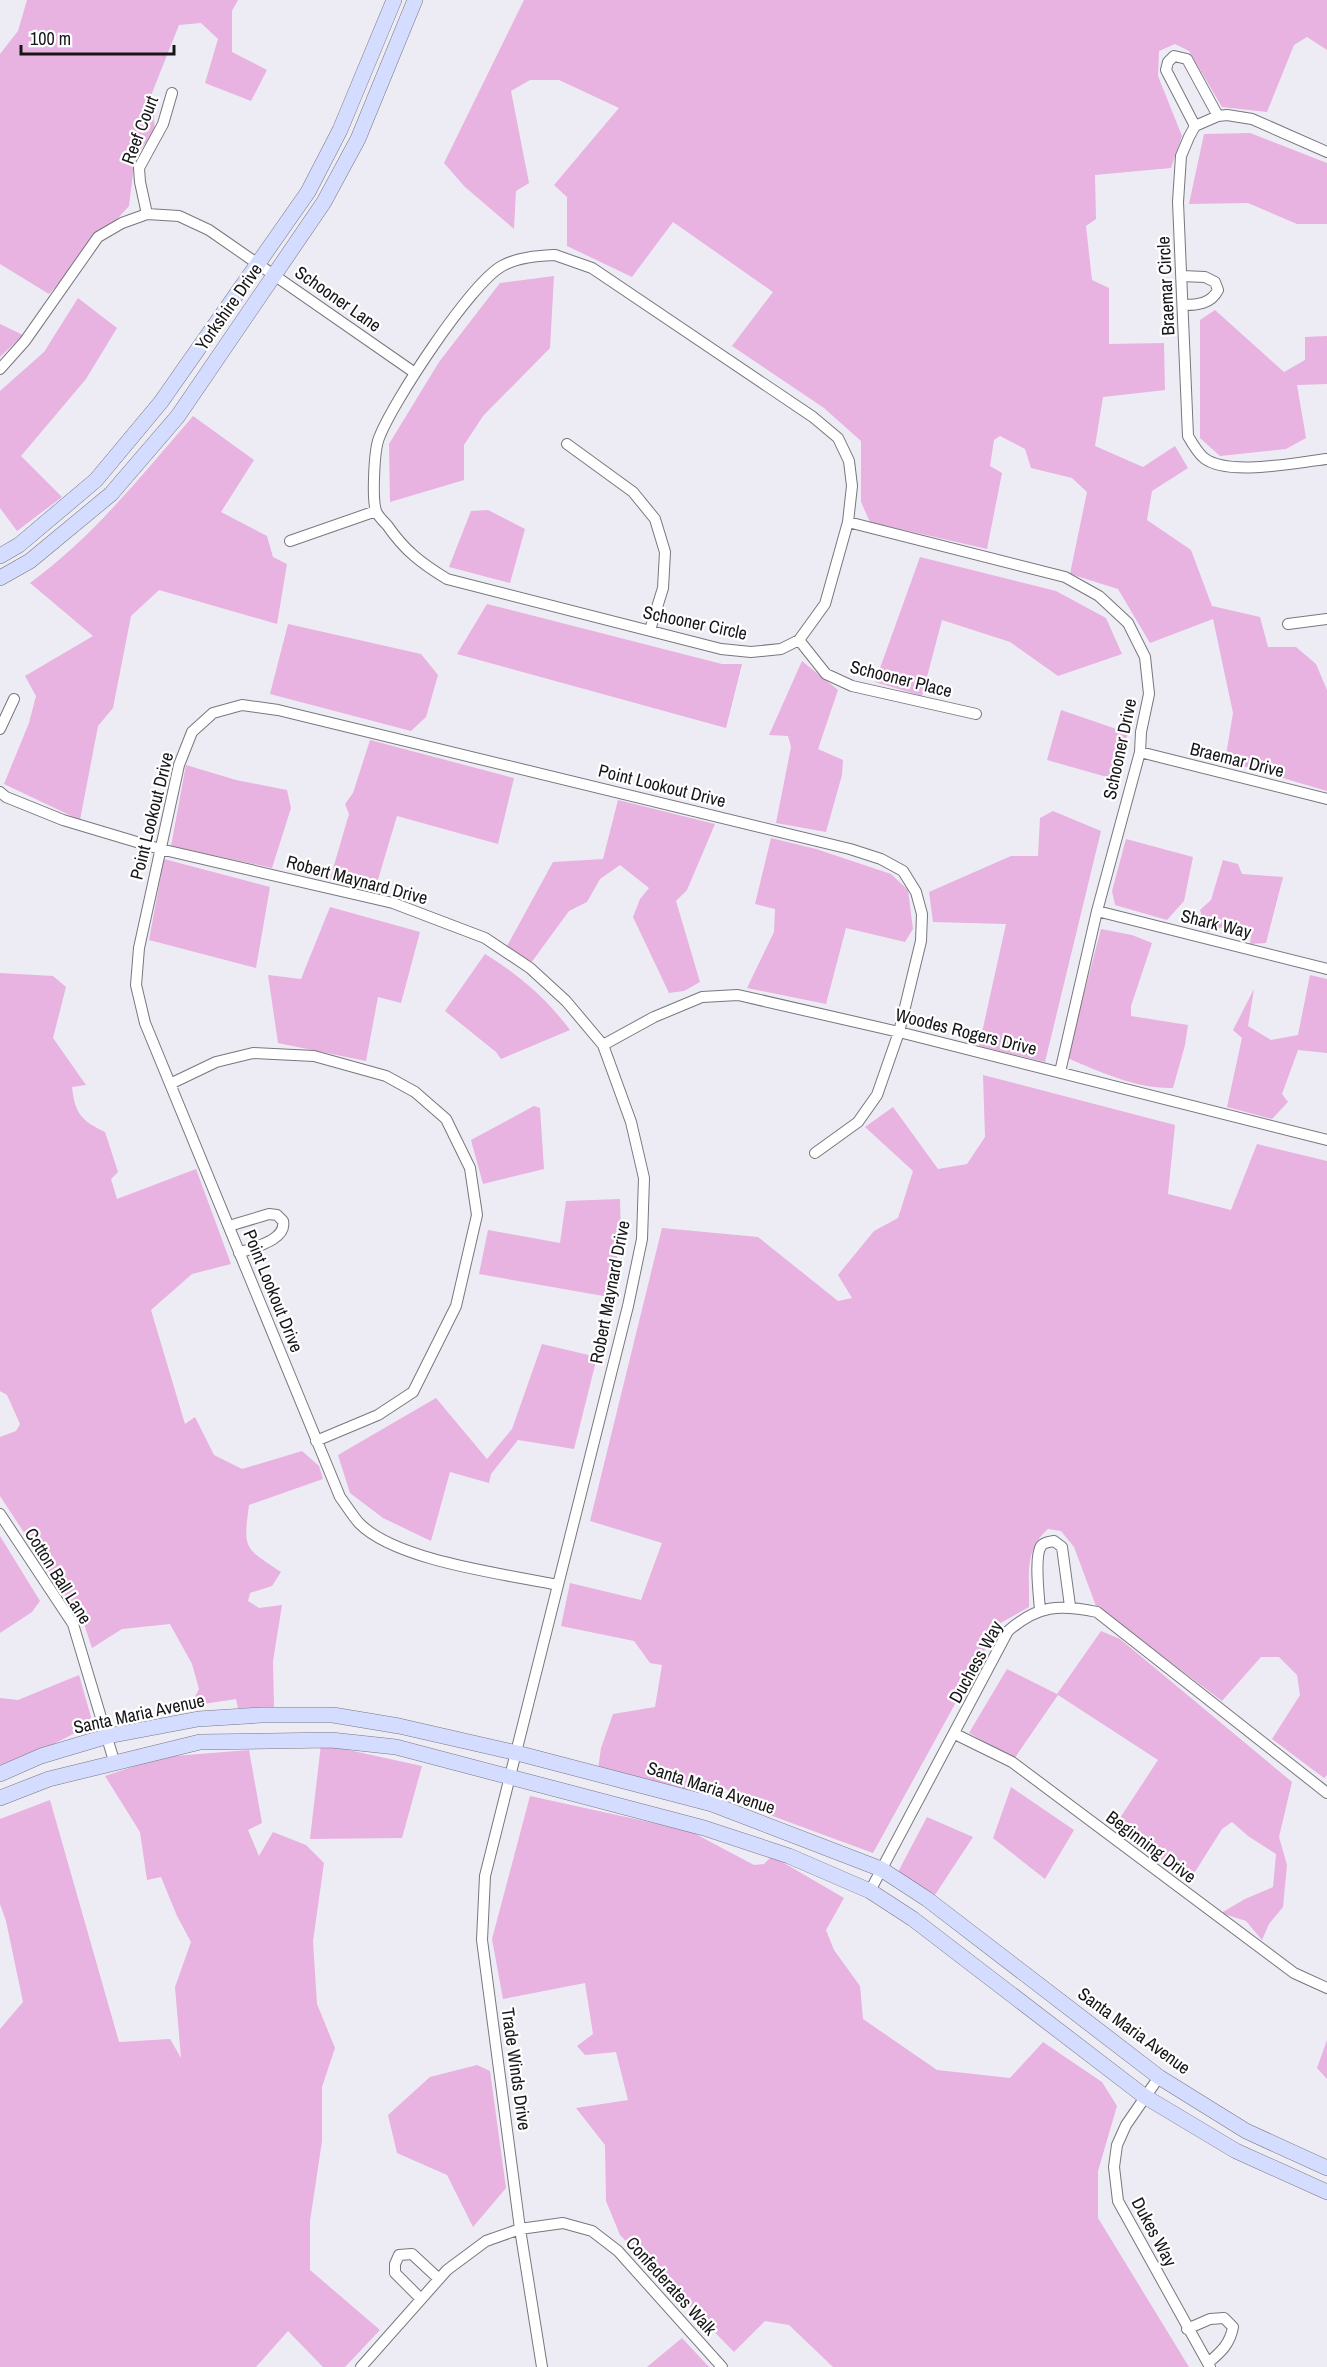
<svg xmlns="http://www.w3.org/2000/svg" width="1327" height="2367" font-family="'Archivo Narrow',sans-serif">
  <rect width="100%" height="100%" fill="#edecf4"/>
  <path fill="#e8b2e1" d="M27,0h211l-6,11v41l35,18 -16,31 -46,-18 13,-44 -17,-16 -22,2 -27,68 3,38 -20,26 -6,49 -80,88 -49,-30v-210l18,-23z
    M524,0h803v50l-20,-13 -13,8 -27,67 -45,-5 -33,-56 -14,-7 -16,7 -1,25 24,60 -11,32 -76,7 1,44 -10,7 6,54 17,8v56l55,-1 1,47 -62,7 -8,49 48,21 32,-21 13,22 -36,23 -5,29 44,30 21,56 48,11 8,30h28l20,17 11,26v101l-102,-30 8,-48 -20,-94 -63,24 -32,-54 -48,-15 17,-82 -15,-14 -41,-10 -6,-19 -25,-13 -6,4 -4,26 12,7 -15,76 -117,-27 -9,-20v-61l-37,-33 -92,-62 41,-54 -100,-70 -41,55 -65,-31v-49l-13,-12 65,-77 -60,-28h-29l-19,11 18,92 -13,8 -2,38 -49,-42 -21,-24z
    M1250,133l77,30v61h-30l-49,-21 -59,1 15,-70z
    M554,276l-4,72 -67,68 -19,29v35l-74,22 -1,-58 50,-82 61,-79z
    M78,298l39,30 -31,51 -65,77 41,41 -45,34 -17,-23v-117l44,-39z
    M1215,310l69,62 21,-12v-23l22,-1v48l-30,1 9,53 -20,11 -66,7 -20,-18v-118z
    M0,324l23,11 -23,22z
    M193,416l61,44 -33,52 46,24 6,21 14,7 -10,60 -118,-34 -28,26 -18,92 -15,18 -18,94 -76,-36 25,-61 7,-27 -11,-20 68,-40 -63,-53c63,-46 112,-108 163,-167z
    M488,510l37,19 -15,54 -61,-16 22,-56z
    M920,557l136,34 50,27 16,36 -64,22 -48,-34 -68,-22 -20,76 -47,-14z
    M487,604l235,60h20l-16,64 -269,-74z
    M288,624l133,30 17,21 -12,42 -15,14 -141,-37z
    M802,661l36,29 -20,59 25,11 -1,15 -16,57 -50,-9 15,-76 -3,-11 -19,-1z
    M1061,710l67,23 -14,46 -67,-19z
    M370,740l144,38 -16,66 -101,-28 -23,77 -44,-14 19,-65 -4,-10 8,-11z
    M186,765l50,15 51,10 4,18 -19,60 -101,-22z
    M618,800l97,24 -28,66 -11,11 24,81 -16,9 -15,2 -36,-76 7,-18 9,-11 -29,-23 -20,14 -13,23 -18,9 -38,52 -24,-17 46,-84 50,-3z
    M1053,811l48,20 -56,231 -66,-16 27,-122 -73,-2 -4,-30 82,-36h27l2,-38z
    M771,838l45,11 75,25 17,16 5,39 -8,13 -59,-14 -20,76 -79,-16 27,-56 1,-23 -20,-5z
    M1126,839l67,18 -9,44 -17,19 -52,-15 -3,-14z
    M164,859l106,28 -14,81 -107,-28z
    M1223,860l15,4 4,10 41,3 -17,66 -16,1 2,-14 -16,-7 -29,9 -7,-22 11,-10z
    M330,907l90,25 -19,71 -23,-6 -12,64 -88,-18 -10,-68 33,4z
    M1101,929l31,6 20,8 -21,63v10l57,9 -3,20 -12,43c-37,1 -72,-16 -106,-30z
    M485,954c34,21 61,44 85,76l-69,29 -5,-7 -51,-41z
    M0,973l53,3 13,11 -13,51 33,47 -14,2c3,27 10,34 33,45l13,40 -7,7 6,20 79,-30 35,95 -39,10 -41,36 34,114 10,-7 19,38 28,14 60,-18 17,15 4,13 -74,26c-6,45 -5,42 32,67l-9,14 -22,7 -2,8 11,7 23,-3 -9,56 1,46 -36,1 -2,-9 -46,7 9,-17 -7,-25 -22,-40 -48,5 -30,19 -8,-24 -84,-128v-59l16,-6 4,-7 -13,-29 -7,-4z
    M1310,975l17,4v74l-29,-3 -16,44 6,8 -16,17 -45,-12 15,-69 -9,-8 21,-41 -6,37 23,14 27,-5z
    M983,1075l192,50 -7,69 63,16 26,-66 70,17v614l-3,3 -52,-39 28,-44 -3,-20 -18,-18h-18l-39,44 -126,-95 -22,-59 -13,-16 -13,-2c-25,22 -18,47 -19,78l-30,17 -126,229 -106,-39 -51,-31 -13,12 -105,-26 3,-21 12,-34 42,-7 7,-42 -12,-2 -16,-22 -73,-15 9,-43 71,17 21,-57 -72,-22 72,-293 96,9 80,64 14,-3 -14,-23 36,-44 24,-13 15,-47 -48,-44 28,-20 45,62 29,-5 18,-27z
    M534,1106l6,2 4,61 -61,15 -12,-44z
    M620,1199l1,39 -12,59 -130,-23 9,-44 72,13 6,-42z
    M542,1344l55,13 -23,92 -56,-9 -27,34 -2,9 -39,-11 -19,69 -48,-23 -33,-25 -12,-38 98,-57 51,61 25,-30z
    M0,1536l40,65 -8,11 -32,21z
    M1101,1631l19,8 172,143 -13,55 8,28 -4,42 -14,17 -7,16 -16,-19 -25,-8 24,-14 28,-12 3,-33 -28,-18 -16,-14 -10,7 -34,54 -70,-62 40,-61 -100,-65 -44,64 -45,-26 38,-64 50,25z
    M79,1675l14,49 -93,47v-73l18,2z
    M321,1744l101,22 -20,72 -92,1z
    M249,1750l13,73 -14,7 11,26 14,-24 33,13 18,18 -11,78 4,63 18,44 -13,39v54l-12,80v49l70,60 -35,37h-22l-35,-36 -32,36h-256v-338l23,-27 -17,-81 -6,-17v-85l50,-19 69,242 51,-3 11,19 -6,-71 16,-45 -14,-26 -16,-39 -14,3 -7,-48 -35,-56 57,-19z
    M1011,1787l63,43 -29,49 -52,-41z
    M530,1796l160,35 64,34 10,-1 8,-8 72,42 -18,32 8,20 26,36 3,33 74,51 73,8 33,-36 59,40 15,24 -19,65v47l91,149h-356l-44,-42 -24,-4 -31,31 -114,-117 -14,-34 -1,-56 -29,-37 52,-8 -12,-48 -31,3 -8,-9 16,-12 -8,-51 -82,16 -11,-60z
    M927,1817l46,20 -40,61 -36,-24z
    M1327,2040v39l-10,-11z
    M477,2065l13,6 16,117 -33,39 -26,-52 -50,-22 -9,-38 42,-38z
    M682,2338l27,29h-62z"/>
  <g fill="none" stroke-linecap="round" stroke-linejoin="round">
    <g stroke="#78777e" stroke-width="12">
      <path id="street" d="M1195,126l-29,-56 2,-8 6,-6 13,3 31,57
        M1327,152l-75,-33 -25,-4 -9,1 -23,10 -6,11 -8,19 -3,46 10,234c4,7 10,17 16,22 24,19 94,4 123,1
        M147,214l-7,-32 -1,-14 24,-44 9,-31
        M555,255l37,13 221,149 25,21 11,23 3,25 -4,36 -23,82 -26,36 -18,9 -30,3 -30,-3 -274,-70c-26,-16 -42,-28 -60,-54 -4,-4 -9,-9 -11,-14 -4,-12 -2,-61 3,-73 13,-35 92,-155 123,-172 16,-9 36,-10 53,-11z
        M1182,276l23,1 10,5 3,8c-7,14 -21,15 -34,15
        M0,369l25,-28 73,-104 24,-14 25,-9 32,2 30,14 206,143
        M567,444l66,48 22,27 10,33 -2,36 -13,42
        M848,522l217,55 34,19 29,27 17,34 4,37 -8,38 -1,20 -43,159 -37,161
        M290,541l86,-30
        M1288,624l39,-5
        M799,640l27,34 26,12 124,28
        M0,729l14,-30
        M1140,752l187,47
        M0,792l6,5 57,23 97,29 233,54 92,35 45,30 36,33 37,44 28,77 13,56 -2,61 -14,67 -143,570 -3,64 38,289 22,138
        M1097,911l230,58
        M603,1045l51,-28 48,-20 36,-2 161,37 428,108
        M170,1084l46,-22 37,-9 61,3 72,20 29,16 31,27 24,49 7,47 -21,91 -43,86 -35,23 -62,26
        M229,1226l40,-12 8,1 6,6c4,19 -29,26 -44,32
        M0,1514l73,110 41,137
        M558,1585c-53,-11 -162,-24 -199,-62 -7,-8 -13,-18 -19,-26l-195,-474 -9,-38 3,-37 40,-183 13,-33 21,-19 29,-8 36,5 572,139 31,10 22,12 13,21 6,22 -1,27 -22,91 -22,63 -19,27 -43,31
        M1040,1610c-1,-14 -6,-53 1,-64 3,-4 8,-4 13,-5l8,6 8,59
        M955,1734l57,28 282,211 33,15
        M870,1891l138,-260c30,-26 51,-27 89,-19l230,181
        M1159,2077l-33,48 -9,20 -3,22 4,34 92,166
        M421,2299l-26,-26v-9l4,-9 13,-1 27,25
        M1187,2329l23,-10 14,-1 9,9c-3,17 -12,25 -25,36
        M361,2367l86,-97 39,-29 34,-12 43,-6 29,8 26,20 104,116"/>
    </g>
    <g stroke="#78777e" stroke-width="16">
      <path id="secondary" d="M0,556l19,-11 77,-65 65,-78 147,-210 32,-62 54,-130
        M0,578l30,-17 81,-67 67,-78 146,-214 34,-63 57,-139
        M0,1774l41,-18 67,-20 90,-17 64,-4h71l66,11 118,27 195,51 169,65 46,30 232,178 87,54 81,37
        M0,1798l49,-19 151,-37 131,-2 65,7 308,81 85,28 81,35 43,28 231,177 92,55 91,41"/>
    </g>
    <use href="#street" stroke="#fff" stroke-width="10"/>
    <use href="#secondary" stroke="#d4dcff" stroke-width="15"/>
  </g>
  <g text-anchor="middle" stroke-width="4.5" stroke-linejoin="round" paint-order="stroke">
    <g font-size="18" fill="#161619" stroke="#fff">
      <text transform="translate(140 130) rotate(-69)" y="6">Reef Court</text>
      <text transform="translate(1166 286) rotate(-93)" y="6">Braemar Circle</text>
      <text transform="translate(338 299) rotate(35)" y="6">Schooner Lane</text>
      <text transform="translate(229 307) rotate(-55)" y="6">Yorkshire Drive</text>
      <text transform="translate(695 623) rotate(12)" y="6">Schooner Circle</text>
      <text transform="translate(901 679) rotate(14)" y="6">Schooner Place</text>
      <text transform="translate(1120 749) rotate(-78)" y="6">Schooner Drive</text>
      <text transform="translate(1237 760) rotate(14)" y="6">Braemar Drive</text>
      <text transform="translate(662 786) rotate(14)" y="6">Point Lookout Drive</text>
      <text transform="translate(152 816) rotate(-76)" y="6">Point Lookout Drive</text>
      <text transform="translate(357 880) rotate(15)" y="6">Robert Maynard Drive</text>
      <text transform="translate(1216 924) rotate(14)" y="6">Shark Way</text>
      <text transform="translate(966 1032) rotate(14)" y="6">Woodes Rogers Drive</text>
      <text transform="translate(273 1291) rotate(68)" y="6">Point Lookout Drive</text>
      <text transform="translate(610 1292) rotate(-79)" y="6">Robert Maynard Drive</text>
      <text transform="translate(58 1576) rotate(58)" y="6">Cotton Ball Lane</text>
      <text transform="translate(976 1662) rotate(-61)" y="6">Duchess Way</text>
      <text transform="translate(139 1714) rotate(-12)" y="6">Santa Maria Avenue</text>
      <text transform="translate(711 1788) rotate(18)" y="6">Santa Maria Avenue</text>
      <text transform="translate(1151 1847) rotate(37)" y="6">Beginning Drive</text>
      <text transform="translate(1134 2031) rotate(36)" y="6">Santa Maria Avenue</text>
      <text transform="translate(516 2069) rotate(82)" y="6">Trade Winds Drive</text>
      <text transform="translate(1154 2232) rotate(62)" y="6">Dukes Way</text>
      <text transform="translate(671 2286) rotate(48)" y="6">Confederates Walk</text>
    </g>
  </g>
  <path d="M21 45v9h153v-9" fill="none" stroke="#161619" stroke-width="3"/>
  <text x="30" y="45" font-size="18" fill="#161619" stroke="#ffffff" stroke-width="4.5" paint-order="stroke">100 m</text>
</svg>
